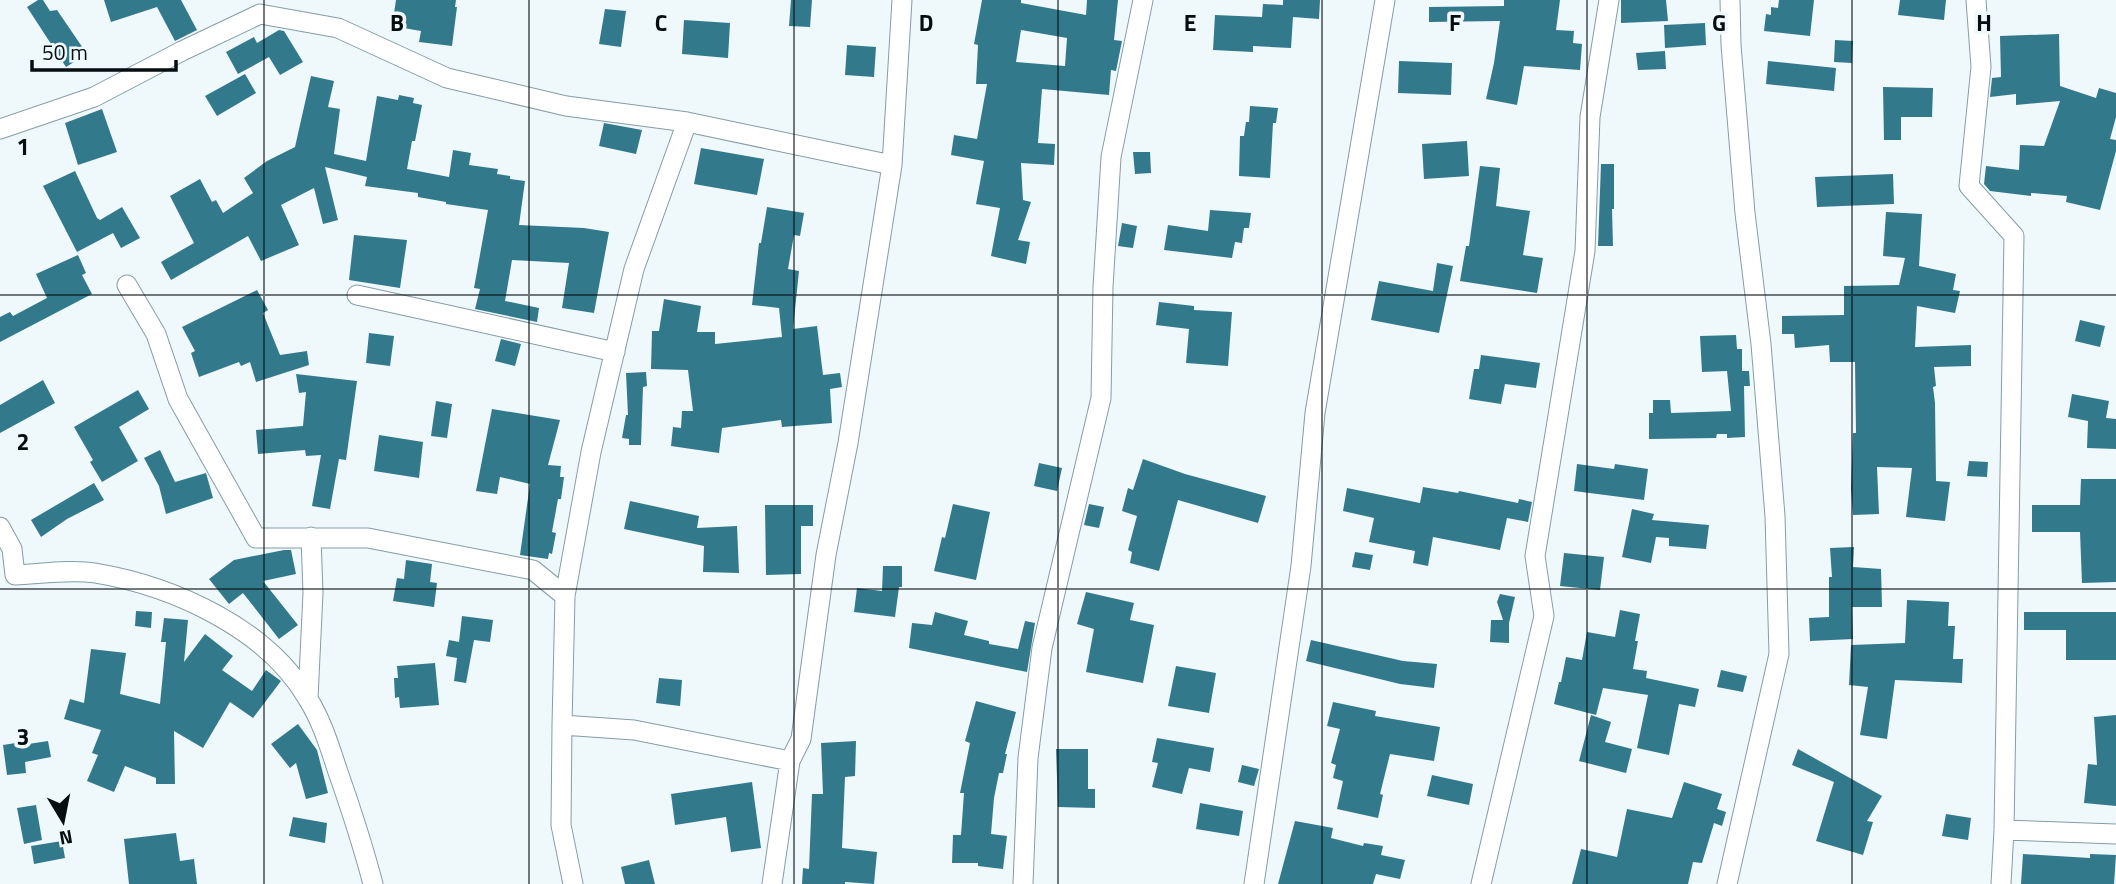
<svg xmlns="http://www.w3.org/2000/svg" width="2116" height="884" font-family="'Titillium Web',sans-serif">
  <rect width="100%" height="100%" fill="#eff9fc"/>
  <path fill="#33798c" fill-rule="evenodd" d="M38,0h5l7,11 7,-1 30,44 -21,13 -39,-60z
    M104,0h77l16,30 -22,11 -18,-34 -46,15z
    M396,0h60l-1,7h2l-5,39 -33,-4 2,-11 -29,-5z
    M791,0h21l-2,27 -21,-1z
    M982,0h39v3l65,12 1,-15h31l-4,40 8,1 -6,30 -5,-1 -2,25 -67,-6 -4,54 17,1 -1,21 -33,-2 2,37 8,2 -13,38 12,2 -4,22 -35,-8 9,-48 -24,-4 8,-43 -33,-6 3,-20 23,4 10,-55h-11l2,-39 -4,-1zM1021,30l46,8 -2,28 -49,-4z
    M1283,0h37l-1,19 -26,-2 -2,31 -38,-2v6l-40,-2 2,-35 47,2 1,-13 20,1z
    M1504,0h56l-4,30 18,1 -1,12 9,1 -2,26 -56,-4 -7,39 -31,-6 8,-36 6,-42 -71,1v-15l75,-1z
    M1621,0h45l2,21 -47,2z
    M1779,0h35l-4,36 -46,-5 2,-17 5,1v-8l7,1z
    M1900,0h46l-2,20 -46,-5z
    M605,9l21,2 -5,36 -22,-3z
    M684,20l46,3 -2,35 -46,-4z
    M1705,23l1,22 -41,3 -1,-23z
    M279,30l5,1 19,31 -23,13 -11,-18 -31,17 -12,-22 28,-15 3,6z
    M2059,34l1,52 36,12 3,-10 17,5v24l-6,22 6,1v11l-16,59 -34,-8 1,-6 -36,-3v3l-41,-5 -6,-7 2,-18 33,4 1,-25 24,1 16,-45 -44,4v-11l-26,3 2,-19 9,-1 -1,-41z
    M1835,40l18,1 -1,22 -18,-1z
    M847,45l29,2 -2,30 -29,-2z
    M1665,51l1,18 -28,1 -2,-17z
    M1399,61l53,2 -1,32 -53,-2z
    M1768,61l68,7 -2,23 -68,-7z
    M245,74l11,19 -39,23 -12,-20z
    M311,76l23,5 -6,26 12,2 -6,45 32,7 11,-65 21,4 1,-5 15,3 -1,5 9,2 -7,36h-3l-5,28 42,8 4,-27 18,3 -2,12 29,4 -1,5 13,2v3l15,2 -6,44 65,3 25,4 -15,81 -32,-5 7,-45 -57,-3 -7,41 34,7 -2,14 -62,-13 5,-20 -6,-1 14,-78 -42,-6v-2l-28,-5v-4l-53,-7 2,-9 -42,-10 13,53 -15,4 -9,-36 -33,17 18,40 -38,16 -13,-25 -77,44 -10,-18 33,-19 -24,-47 30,-17 12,23 4,-2 7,13 30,-20 -9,-15 23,-17 28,-14z
    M1883,87l50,1 -1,29h-31v23h-17z
    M1250,106l28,2 -2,15h-3l-3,55 -31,-2 1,-40h4l2,-14h3z
    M102,109l15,43 -39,13 -13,-42z
    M604,123l38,7 -6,24 -37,-8z
    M1467,141l2,35 -45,3 -2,-35z
    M701,148l63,11 -7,36 -63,-11z
    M1133,152h17l1,21 -16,1z
    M1601,164h13v45h-2l1,37h-15z
    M1480,166l20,2 -4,38 34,5 -7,44 20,3 -6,35 -77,-12 6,-35h3z
    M75,171l22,47 3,2 22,-13 18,31 -19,10 -8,-15 -36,19 -34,-66z
    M1893,174l1,30 -77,3 -2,-30z
    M767,207l37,6 -4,23 -6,-1 -6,34 11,2 -6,58 24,-3 6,49 17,-2 2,14 -12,2 2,34 -50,4 -1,-7 -59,8 -3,25 -48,-7 2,-19 8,1 1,-17h11l-5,-41 -37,-1 1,-38h7l5,-32 37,7 -4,26h18v12l67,-7 -3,-29 -27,-3 7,-62h2z
    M1210,210l41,3 -2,15h-5l-2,15 -7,-1 -3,16 -68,-8 4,-25 40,6z
    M1886,212l36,2 -3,52 37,8 -3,16 7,1 -5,22 -38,-7 -2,41 56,-2v21l-37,1 2,19 -3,1 2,16 1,78 14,1 -5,39 -39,-4 6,-49 -35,-1 2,47 -26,1 -2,-27 2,-55h3l-1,-71h-25l-1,-17 -34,3 -1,-14h-12v-18l62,-1v-29l55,-1 6,-27 -22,-2z
    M1122,223l15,3 -4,22 -15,-2z
    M354,235l53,5 -7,48 -51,-8z
    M78,255l8,18 -4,2 10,19 -92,48v-25l10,-5 3,4 34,-18 -11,-24z
    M1437,263l16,3 -14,67 -68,-13 8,-39 54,10z
    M257,290l11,20 -5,3 17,42 27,-4 2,14 -53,17 -6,-20 -9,4 -2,-4 -40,15 -8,-24 4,-2 -13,-24z
    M1159,302l35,4v4l38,2 -4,54 -42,-3 3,-34 -33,-4z
    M2080,320l25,6 -5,21 -25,-6z
    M369,333l25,3 -4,30 -24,-3z
    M1736,335l1,14h5v22h7l1,15h-6l1,51 -18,1v-4h-10l-1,4 -67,1v-26h4v-13h17l1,13 60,-2 -4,-40 -25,1 -2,-36z
    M501,339l20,5 -6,22 -20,-5z
    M1481,355l59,8 -4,25 -31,-4 -4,20 -32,-5 5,-30h5z
    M646,372l1,14 -4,1 -2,58h-12v-6l-7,-1 4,-23h2l-2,-42z
    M296,374l61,7 -11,79 -7,-1 -9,50 -18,-3 9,-51 -15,1 -1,-6 -47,4 -2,-24 47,-4 3,-34 -7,1z
    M43,380l12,23 -55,30v-28z
    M138,390l11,19 -30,18 19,34 -36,21 -12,-20 3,-2 -19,-33z
    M2072,394l37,7 -3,17 10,1v30l-29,-1 1,-27 -20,-4z
    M436,401l16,3 -5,34 -16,-2z
    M492,409l68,11 -12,45 13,1 -1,11h4l-3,22h-3l-6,33 4,1 -4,21 -3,-1 -1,6 -28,-4 10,-71 -30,-7 -3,17 -21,-3z
    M379,435l44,7 -4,36 -45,-7z
    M160,450l15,32 31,-9 7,25 -47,16 -7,-28 -15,-28z
    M1143,459l42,15 81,22 -8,27 -80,-23 -19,71 -29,-8 2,-11 -4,-2 9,-34 -15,-5 6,-23 5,2z
    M1969,461l19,1 -1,15 -20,-1z
    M1039,463l23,5 -5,23 -23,-5z
    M1577,464l37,5 1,-5 33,5 -4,31 -70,-9z
    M2081,479h35v103l-34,1 -2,-51h-48v-27h48z
    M94,483l10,17 -37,19 -26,18 -10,-17z
    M1423,487l35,6 1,-2 59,12 1,-4 13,3 -4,20 -21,-4 -7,32 -67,-13 -5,29 -15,-3 2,-12 -46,-9 5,-24 -31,-7 4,-23 73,15z
    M630,501l69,15 -2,12 40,-2 2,47 -36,-1 1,-26 -80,-17z
    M953,504l37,8 -14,68 -42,-9 8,-34 3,1z
    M1089,504l15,3 -5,21 -15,-3z
    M765,505h48v21h-12v48l-35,1z
    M1632,509l22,5 -2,6 57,5 -3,24 -37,-3v-8l-13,-1 -5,26 -29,-6z
    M1854,547l-1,20 28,2 1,38h-30l1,32 -43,2 -1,-23 20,-1v-40h3l-2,-29z
    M284,550h7l5,24 -33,7 35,44 -19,14 -36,-46 -14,11 -20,-25 25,-19z
    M1355,552l18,3 -3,15 -18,-3z
    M1564,553l40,4 -4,33 -40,-4z
    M406,560l26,4 -2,18 7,1 -3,24 -41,-6 4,-23 7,1z
    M883,566h19v21h-3l-4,30 -41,-5 3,-24 25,3z
    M1086,592l48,11 -4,17 24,5 -11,58 -57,-11 8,-43 -17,-5z
    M1500,594l15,3 -6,26v20l-19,-1 1,-22h12l-6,-18z
    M1907,600l42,2 -1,24h7l-2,33h10l-1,24 -67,-3 -8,59 -27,-4 8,-48 -19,-2 2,-40 54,-2z
    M1620,610l20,4 -5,27h3l-5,28 14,2 -1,7 53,11 -4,18 -16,-3 -10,51 -32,-7 11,-53 -45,-7 -7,27 -42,-11 5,-22h2l5,-25 16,3 5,-28 28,5z
    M136,611l16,1 -1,16 -16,-2z
    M935,612l33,9 -4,14 25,6v3l29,5 7,-28 10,2 -8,49 -118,-24 3,-25 20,2z
    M2024,612h92v48h-50v-30h-42z
    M462,616l31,4 -3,22 -16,-2 -8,43 -12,-2 3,-23 -11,-2 3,-16 10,2z
    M164,618l24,2 -4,42 21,-28 28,22 -11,14 30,21 14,-21 15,11 -28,37 -23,-16 -27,46 -29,-17 1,53h-19v-6l-31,-12 -11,26 -27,-11 11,-26 -6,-2 9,-23 -37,-11 6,-20 14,4 7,-54 35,4 -6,41 40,10 6,-62h-5z
    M1311,640l92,21 34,3 -3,24 -34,-4 -94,-23z
    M435,663l4,42 -39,3 -1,-11 -4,1 -1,-20h4l-1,-12z
    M1176,666l40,7 -7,40 -41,-7z
    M1721,670l26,6 -4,16 -26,-5z
    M659,678l23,2 -2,26 -24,-3z
    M976,701l40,11 -11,42h2l-4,19h-4l-5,25 -3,36 16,2 -4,33 -25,-3v-3h-26l1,-28h8l3,-42h-4l10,-50 -5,-2z
    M1333,702l43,9 -1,5 65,11 -6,34 -44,-7 -10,40 3,1 -5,23 -41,-9 6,-28 -10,-3 3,-13 -5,-2 9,-34 -13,-3z
    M1591,715l20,7 -6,20 27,7 -6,24 -47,-12z
    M2116,715v91l-32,-3 4,-39 9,1 -3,-48z
    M298,724l19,26 11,43 -22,6 -10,-36 -6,5 -19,-24z
    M1157,738l57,10 -4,24 -21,-4 -7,26 -30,-7 6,-24 -6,-1z
    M48,741l3,16 -26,5 1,11 -19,2 -4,-30 19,-3v3z
    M856,741l-1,35 -10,1 -3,71 35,4 -3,32 -29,-2v2h-43l1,-16 6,1 3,-75h11l-2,-51z
    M1056,749h32v40h7v19l-37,-1z
    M1798,749l84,47 -15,25 6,1 -10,33 -47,-14 18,-59 -42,-17z
    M1242,765l17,4 -5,17 -16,-4z
    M1432,775l41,9 -4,21 -42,-9z
    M752,782l9,66 -30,4 -5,-35 -51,8 -4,-31z
    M1684,782l38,12 -5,15 9,3 -4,14 -8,-3 -12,40 -9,-1 -5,22h-116l9,-35 36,8 10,-48 45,9z
    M1200,803l43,8 -4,25 -43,-7z
    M36,805l6,35 -18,4 -7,-36z
    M1946,814l25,4 -3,22 -26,-4z
    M293,817l34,6 -2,20 -36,-7z
    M1295,821l38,7 -2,10 32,8 1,-3 19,3 -2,9 24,5 -5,19 -24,-5 -3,10h-95z
    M176,833l4,28 14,-2 3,25h-68l-5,-45z
    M62,841l3,17 -31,6 -3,-18z
    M2023,854l67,4v-4l26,1 -2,29h-93z
    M649,860l6,24h-30l-4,-17z"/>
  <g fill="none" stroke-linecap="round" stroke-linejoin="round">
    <g stroke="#859da5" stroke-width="21">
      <path id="street" d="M1976,0l5,67 -12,119 45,50 -10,594 -3,54
        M687,122l205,43 10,-165
        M0,129l94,-32 88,-46 78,-37 78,14 109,50 119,28 121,16 -53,147 -43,183 -26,144
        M127,285l29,49 22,65 78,139h112l165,32 32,26 -3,129 72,5 156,31 -18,123
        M357,295l258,57
        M0,527l12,22 3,26c24,-1 56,-6 80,-2 78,13 172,55 213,126 14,22 22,49 30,73 13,37 25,74 35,112
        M308,698l5,-105 -2,-56
        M562,725l-1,100 12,59
        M790,761l11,-22 25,-184 22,-112 44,-278
        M2004,830l112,4
        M1023,884l5,-126 14,-110 59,-250 2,-111 8,-130 32,-157
        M1254,884l47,-318 14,-153 70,-413
        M1481,884l63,-268 -9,-60 50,-305 5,-134 19,-117
        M1727,884l52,-230 -4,-138 -14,-172 -16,-131 -14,-168 -1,-45"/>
    </g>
    <use href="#street" stroke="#fff" stroke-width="19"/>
  </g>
  <path fill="none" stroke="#050d10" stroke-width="2" stroke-opacity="0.55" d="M264,0v884M529,0v884M794,0v884M1058,0v884M1322,0v884M1587,0v884M1852,0v884M0,295h2116M0,589h2116"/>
  <g font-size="23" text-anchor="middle" font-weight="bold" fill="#050d10" stroke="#eff9fc" stroke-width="7" stroke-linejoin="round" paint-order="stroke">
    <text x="397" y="31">B</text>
    <text x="661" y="31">C</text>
    <text x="926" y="31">D</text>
    <text x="1190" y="31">E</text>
    <text x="1455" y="31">F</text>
    <text x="1719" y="31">G</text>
    <text x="1984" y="31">H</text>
    <text x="23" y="155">1</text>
    <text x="23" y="450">2</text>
    <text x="23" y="745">3</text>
  </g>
  <g transform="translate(63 821) rotate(170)" stroke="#eff9fc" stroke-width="5" paint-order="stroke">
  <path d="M0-5L12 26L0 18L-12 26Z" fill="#050d10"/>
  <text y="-10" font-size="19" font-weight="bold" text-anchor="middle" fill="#050d10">N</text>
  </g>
  <path d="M32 60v10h144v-10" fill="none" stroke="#050d10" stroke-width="3.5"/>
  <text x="42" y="60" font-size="21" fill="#050d10" stroke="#eff9fc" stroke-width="5" paint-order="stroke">50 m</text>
</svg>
